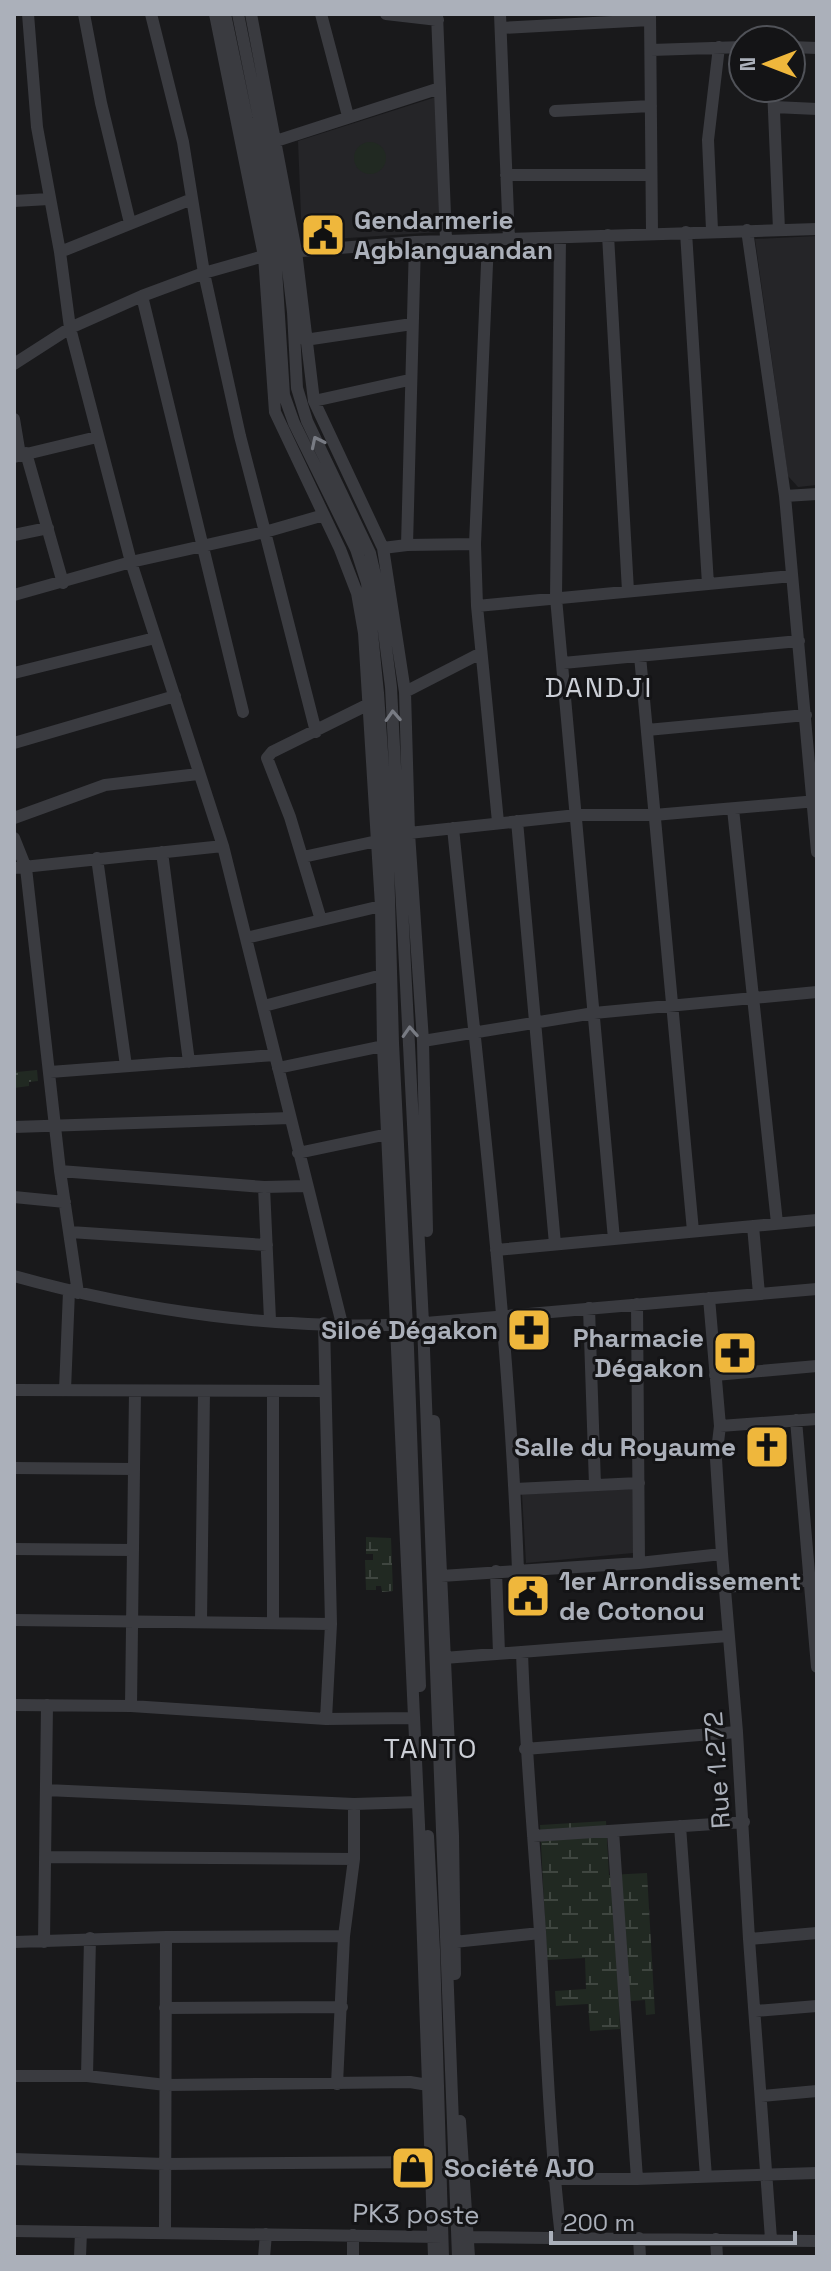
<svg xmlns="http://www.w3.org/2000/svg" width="831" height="2271" font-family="'Space Grotesk',sans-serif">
  <defs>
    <pattern id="wetland-marsh" width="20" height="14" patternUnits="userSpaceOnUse" patternTransform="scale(2)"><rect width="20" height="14" fill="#212922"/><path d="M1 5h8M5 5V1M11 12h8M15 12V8" fill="none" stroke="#3f4640"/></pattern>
  </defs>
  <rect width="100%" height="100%" fill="#19191b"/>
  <path fill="#252528" d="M436,97l4,135 -138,9 -4,-100z
    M817,236v249l-19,2 -10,-11 -33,-237z
    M633,1489v64l-107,10 -4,-69z"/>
  <path fill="url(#wetland-marsh)" d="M14,1063l3,9 20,-2 1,11 -9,1v4l-15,2z
    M366,1537l25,1 2,53 -11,1 -1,-6h-5v4h-10l-1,-30h8v-6h-7z
    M606,1821l3,54 38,-2 8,141 -9,1 -1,-15 -26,2 1,27 -30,2 -2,-27 -32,2 -1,-15 31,-2 -1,-31 -38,2 -7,-135z"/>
  <path fill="#212922" d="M354 158a16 16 0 1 1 32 0a16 16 0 1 1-32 0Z"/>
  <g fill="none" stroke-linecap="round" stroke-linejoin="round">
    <path stroke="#3a3b40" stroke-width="12" d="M28,14l9,113 23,125 10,76 61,234 92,284 119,478
      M84,14l17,89 29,120
      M151,14l32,128 21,131 36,163 25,96 59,-17
      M215,14l49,242 11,156 65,137 17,44 7,40 17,273 2,140 36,779 15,432
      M225,14l50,239 9,142 10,28 62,126 11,34 11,110 9,133 6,217 15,305 12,338
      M238,14l48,238 7,60 4,76 10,33 63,132 9,39 12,95 32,636 35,934
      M251,14l45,237 18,150 69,147 22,144 4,141 14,208 4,190
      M321,14l27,102
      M386,14l52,6
      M437,14l9,226
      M500,14l9,226
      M650,14l2,219
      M501,28l149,-8
      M791,47l26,1
      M651,50l92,-3
      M773,88l6,142
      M774,107l43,2
      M555,111l96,-5
      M276,141l164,-53
      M506,175h145
      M14,201l35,-2
      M712,230l-4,-90 11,-93
      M747,230l38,266 32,356
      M686,232l22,352
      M608,235l20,356
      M560,238l-4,360 58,641
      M488,241l-13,303 2,62 21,216
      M60,252l132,-53
      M289,252l126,-10 402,-13
      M142,296l101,416
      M305,340l107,-16
      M14,364l56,-36 72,-32 62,-23 67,-19
      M314,401l95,-21
      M14,419l6,36
      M26,453l37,130
      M14,457l83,-20
      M785,496l32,-2
      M14,535l34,-7
      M407,545l8,-303
      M383,548l24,-3 68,-1
      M14,595l117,-33 134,-30 51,200
      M477,606l315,-30
      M640,656l53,575
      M563,663l236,-22
      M14,673l141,-35
      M405,692l76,-39
      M647,730l159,-15
      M14,743l161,-47
      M733,809l44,414
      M14,818l91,-33 93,-11
      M517,821l38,423
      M453,828c25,247 56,494 65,743
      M409,833l168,-18h77l163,-14
      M14,838l12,30 34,303 18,122
      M162,852l27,210
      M303,857l74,-16
      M97,858l29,208
      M14,868l209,-22
      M321,920l-31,-103 -23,-59 5,-6 97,-48
      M246,938l135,-32
      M264,1006l118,-31
      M423,1041l171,-28 223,-21
      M278,1068l105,-22
      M50,1072l225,-17
      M14,1127l276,-9
      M298,1153l90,-19
      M60,1171l204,16 43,-1
      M264,1187l6,133
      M14,1197l51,5
      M753,1226l6,68
      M70,1232l197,13
      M496,1250l321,-30
      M14,1276c125,35 270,55 400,48l403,-35
      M709,1298l11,128 -4,33 6,95 15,178 12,207 22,300
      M637,1304l2,259
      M589,1308l6,177
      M324,1323l7,301 -5,95
      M715,1375l102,-9
      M14,1390l311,1
      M65,1390l4,-99
      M273,1391v232
      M796,1420l21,247
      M434,1421l19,414 2,139
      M720,1426l97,-7
      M14,1468l120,1
      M515,1489l124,-6
      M14,1549l119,1
      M496,1571l3,82
      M441,1576l198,-13 83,-9
      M725,1587l92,-8
      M14,1620l317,4
      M201,1622l3,-231
      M522,1652c3,94 12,187 18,280 6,102 9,204 21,305
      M444,1658l284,-22
      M14,1705l117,1 195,13 87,-1
      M131,1706l4,-315
      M525,1749l212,-17
      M46,1790l308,14 64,-2
      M680,1826l26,351
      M613,1831l24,348
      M428,1836l6,114 9,307
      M533,1836l211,-14
      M45,1857l309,2
      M749,1939l68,-6
      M14,1942l152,-5 178,-1
      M44,1942l3,-237
      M454,1942l86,-9
      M165,2008l177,-1
      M755,2011l62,-5
      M14,2076h73l79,9 244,-3 18,3
      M87,2076l3,-138
      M337,2084l7,-148 10,-77v-55
      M761,2096l56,-5
      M460,2121l9,136
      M14,2159l151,5 267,-2
      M554,2179h83l180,-6
      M14,2231l428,6
      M165,2233l1,-296
      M353,2235v22
      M464,2237l353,4
      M639,2238l1,19
      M716,2239l1,18
      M80,2257l1,-25
      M264,2257l2,-23"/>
  </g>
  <defs><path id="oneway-chevron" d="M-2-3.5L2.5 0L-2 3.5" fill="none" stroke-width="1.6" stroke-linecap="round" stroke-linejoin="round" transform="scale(2)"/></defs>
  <g stroke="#787b83">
    <use href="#oneway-chevron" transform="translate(317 442) rotate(-116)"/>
    <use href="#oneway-chevron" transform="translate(393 716) rotate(-93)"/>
    <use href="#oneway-chevron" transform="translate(410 1032) rotate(-93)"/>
  </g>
  <defs>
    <g id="civic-square" transform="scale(2.3)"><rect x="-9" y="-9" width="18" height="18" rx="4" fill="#efb73c" stroke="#141416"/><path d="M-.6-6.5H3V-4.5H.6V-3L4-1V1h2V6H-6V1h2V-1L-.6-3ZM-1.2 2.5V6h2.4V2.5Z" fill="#111"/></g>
    <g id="pharmacy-square" transform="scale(2.3)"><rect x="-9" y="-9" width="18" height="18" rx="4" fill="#efb73c" stroke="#141416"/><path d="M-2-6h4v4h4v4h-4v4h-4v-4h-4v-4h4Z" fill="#111"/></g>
    <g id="church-square" transform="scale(2.3)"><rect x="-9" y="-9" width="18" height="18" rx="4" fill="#efb73c" stroke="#141416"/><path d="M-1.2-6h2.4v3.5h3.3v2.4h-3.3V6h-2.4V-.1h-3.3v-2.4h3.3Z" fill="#111"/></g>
    <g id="shop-square" transform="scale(2.3)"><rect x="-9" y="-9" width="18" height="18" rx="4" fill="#efb73c" stroke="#141416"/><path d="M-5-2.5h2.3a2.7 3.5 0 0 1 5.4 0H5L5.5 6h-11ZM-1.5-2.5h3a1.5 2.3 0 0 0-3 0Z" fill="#111"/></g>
  </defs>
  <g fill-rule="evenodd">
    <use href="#civic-square" x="323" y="235"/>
    <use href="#pharmacy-square" x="529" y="1330"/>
    <use href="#pharmacy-square" x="735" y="1353"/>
    <use href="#church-square" x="767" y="1447"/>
    <use href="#civic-square" x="528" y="1596"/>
    <use href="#shop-square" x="413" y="2168"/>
  </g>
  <g text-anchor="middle" stroke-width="6" stroke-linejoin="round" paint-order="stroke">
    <g font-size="26" font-weight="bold" fill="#abb0ba" stroke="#141416" text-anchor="start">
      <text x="354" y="229">Gendarmerie<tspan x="354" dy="30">Agblanguandan</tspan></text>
      <text x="498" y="1339" text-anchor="end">Siloé Dégakon</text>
      <text x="704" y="1347" text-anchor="end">Pharmacie<tspan x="704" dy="30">Dégakon</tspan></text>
      <text x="736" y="1456" text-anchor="end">Salle du Royaume</text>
      <text x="559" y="1590">1er Arrondissement<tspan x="559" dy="30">de Cotonou</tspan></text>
      <text x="444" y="2177">Société AJO</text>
    </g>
    <g font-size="26" fill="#abb0ba" stroke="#141416">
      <text transform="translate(717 1770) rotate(-94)" y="9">Rue 1.272</text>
      <text transform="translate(416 2214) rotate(1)" y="9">PK3 poste</text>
    </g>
    <g font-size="28" letter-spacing="2" fill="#cccfd6" stroke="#141416">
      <text x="599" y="697">DANDJI</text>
      <text x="431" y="1758">TANTO</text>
    </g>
  </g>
  <rect width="831" height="2271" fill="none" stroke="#abb0ba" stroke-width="32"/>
  <g transform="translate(767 64) rotate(270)"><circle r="38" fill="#141416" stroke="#505258" stroke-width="2"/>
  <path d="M0-6L14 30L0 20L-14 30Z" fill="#efb73c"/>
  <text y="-12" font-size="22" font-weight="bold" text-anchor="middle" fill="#abb0ba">N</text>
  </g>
  <path d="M551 2231v12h244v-12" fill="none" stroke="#abb0ba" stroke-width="4"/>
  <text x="563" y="2231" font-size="24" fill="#abb0ba" stroke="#141416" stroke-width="6" paint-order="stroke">200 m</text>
</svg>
